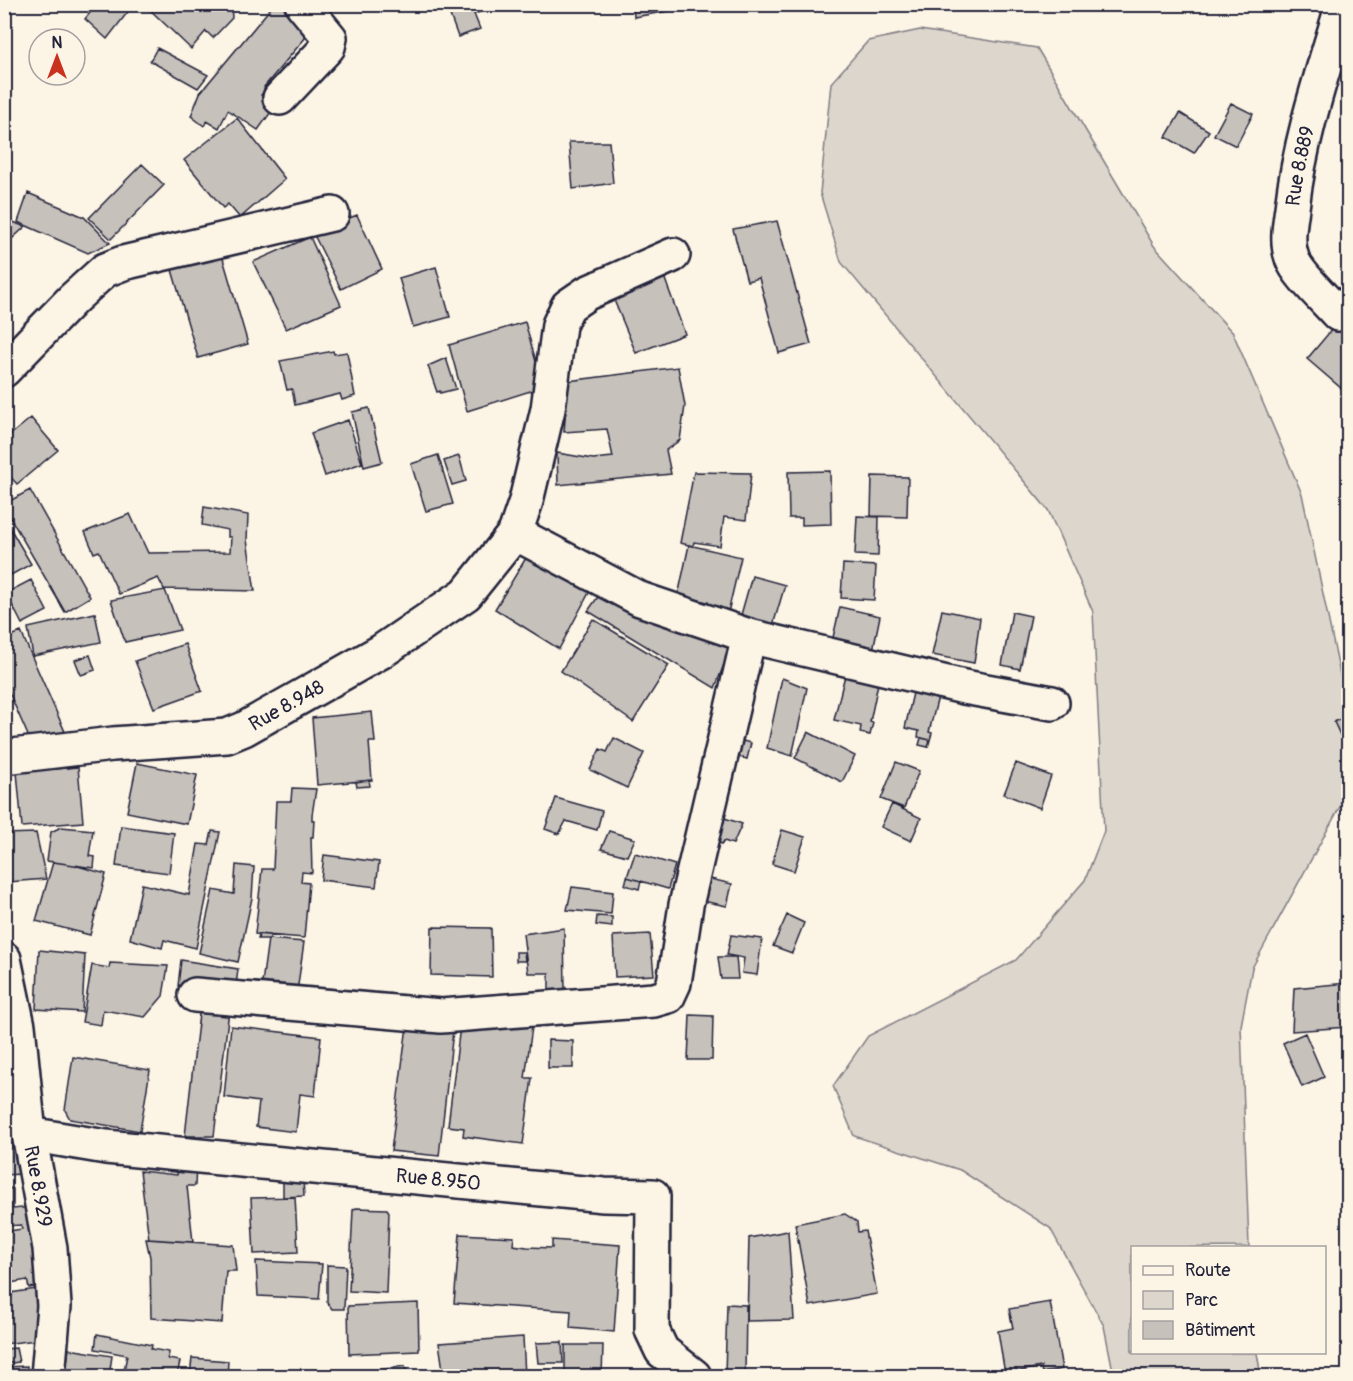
<svg xmlns="http://www.w3.org/2000/svg" width="1353" height="1381" font-family="Pangolin,sans-serif">
  <rect width="100%" height="100%" fill="#fcf5e5"/>
  <filter id="ink" filterUnits="userSpaceOnUse"><feTurbulence type="fractalNoise" baseFrequency=".0167" numOctaves="2"/><feDisplacementMap in="SourceGraphic" scale="12" xChannelSelector="R" yChannelSelector="G"/><feConvolveMatrix kernelMatrix="1 2 1 2 8 2 1 2 1" color-interpolation-filters="sRGB"/></filter>
  <g filter="url(#ink)">
    <path fill="#dcd6cc" stroke="#7f7c84" stroke-width="1.5" d="M920,30l117,18 117,198 79,87 69,161 46,218v80l-96,176 -11,58 8,221 -117,1v104l125,1 4,23h-147l-10,-50 -54,-98 -90,-58 -106,-34 -21,-50 35,-50 148,-76 69,-80 19,-49 -11,-219 -45,-102 -207,-248 -21,-69 11,-110 37,-42z"/>
    <path fill="#c6c1bb" stroke="#22223b" stroke-width="1.5" d="M97,4h37l-27,35 -22,-20z
      M144,4h87l1,14 -19,20 -7,-7 -15,18z
      M274,4h6l31,27 -47,56 2,2 -5,6 15,10 -18,25 -30,-20 -9,18 -12,-7 -3,5 -13,-10 9,-23z
      M446,4h38l2,6 -12,4 6,15 -22,8z
      M633,4h64v2l-63,11z
      M4,18l7,7 -7,7z
      M157,48l51,27 -10,13 -48,-27z
      M1231,103l22,11 -17,32 -22,-11z
      M1180,113l29,18 -15,22 -28,-16z
      M237,118l48,61 -45,39 -12,-14 -5,4 -39,-48z
      M4,135l7,6 -7,8z
      M569,142h40l4,41 -40,6z
      M142,164l22,21 -53,54 -22,-21z
      M28,193l56,24 26,26 -22,10 -70,-31z
      M357,215l25,54 -41,20 -28,-56z
      M4,218l21,9 -21,19z
      M777,221l34,123 -32,9 -20,-75 -12,3 -14,-52z
      M310,237l31,68 -55,24 -33,-67z
      M222,255l26,89 -50,14 -28,-95z
      M436,267l14,50 -37,10 -14,-49z
      M662,271l23,63 -49,19 -25,-60z
      M1348,319v75l-41,-35 26,-31 4,4z
      M525,322l18,65 -76,24 -18,-66z
      M333,351l1,3 13,-2 8,44 -13,4 -2,-6 -45,11 -3,-16 -5,1 -7,-29z
      M446,358l10,31 -16,4v-2l-3,1 -9,-26z
      M678,367l7,39 -5,34 -14,10 5,24 -113,11 -1,-32 36,6 20,-2 -6,-28 -43,3 4,-51z
      M369,408l13,54 -18,5 -12,-55z
      M31,418l27,32 -41,34 -13,-14v-30z
      M348,420l14,43 -37,13 -14,-43z
      M438,455l15,49 -27,7 -15,-47z
      M459,456l7,25 -14,4 -8,-24z
      M830,471l1,53 -29,1v-7h-13l-1,-46z
      M694,472l57,1 -5,47 -22,-3 -4,29 -26,-4 -1,4 -13,-3z
      M872,476l36,1 -1,40 -36,-1z
      M30,490l60,107 -25,15 -61,-105v-3z
      M204,507l44,8 -1,25 8,51 -91,-2 -6,-11 -39,16 -20,-43 -5,2 -9,-21 45,-18 18,39 82,-1 1,-15h-3v-7l-26,-5z
      M857,516l22,1 -1,39 -23,-1z
      M4,518l27,46 -20,11 -7,-12z
      M689,545l52,12 -15,64 -21,-5 3,-14 -30,-6z
      M529,553l63,34 -33,62 -64,-40z
      M843,564l33,2 -2,34 -33,-2z
      M752,576l33,9 -16,54 -32,-10z
      M31,580l16,31 -25,13 -16,-31z
      M165,590l15,40 -55,12 -14,-42z
      M602,591l47,30 3,-6 79,31 -16,42 -127,-77z
      M840,607l40,9 -8,39 -41,-9z
      M942,610l38,8 -6,45 -42,-8z
      M1012,612l19,4 -11,53 -18,-4z
      M95,613l6,29 -68,14 -5,-28z
      M593,619l76,46 -36,57 -72,-51z
      M21,632l45,102 -32,15 -30,-68v-42z
      M185,644l17,47 -48,17 -19,-47z
      M90,655l5,15 -14,5 -6,-15z
      M847,667l33,7 -10,48 3,1 -3,12 -10,-2 1,-7 -27,-6z
      M782,678l25,10 -15,68 -25,-8z
      M916,680l25,5 -12,47 3,1 -2,7 -12,-3 1,-6 -14,-3z
      M372,712l3,30h-6l3,38 -55,5 -5,-67z
      M1348,716v18l-7,3 -7,-15z
      M808,732l47,24 -13,26 -47,-24z
      M614,738l30,15 -17,35 -37,-18 10,-21 7,3z
      M921,738l9,2 -2,7 -9,-2z
      M734,739l17,4 -4,16 -17,-4z
      M896,762l23,9 -15,37 -23,-9z
      M137,763l60,12 -10,49 -60,-12z
      M1016,763l35,13 -11,32 -36,-14z
      M78,767l5,55 -61,5 -5,-55z
      M369,780l1,6 -13,1 -1,-5z
      M292,788l24,1 -4,26v5h2l-1,17h-2l1,36 -10,-1 -1,10 8,1 -5,55 -49,-4 7,-65h11l3,-68h15z
      M556,798l46,13 -5,19 -31,-9 -7,13 -14,-5z
      M892,804l29,14 -10,23 -30,-14z
      M719,816l23,8 -9,20 -9,-3 -2,3 -14,-5z
      M121,826l53,7 -5,40 -53,-7z
      M61,827l32,3 -4,26 6,1 -1,11 -47,-7 4,-29z
      M782,830l23,7 -11,34 -22,-7z
      M212,831l8,1 -24,116 -32,-8 -2,8 -32,-9 12,-55 47,11 9,-51 11,1z
      M609,831l26,8 -8,17 -26,-7z
      M36,833l10,46 -38,3 -4,-19v-29z
      M635,853l40,12 -7,24 -41,-12z
      M324,855l55,7 -3,25 -55,-7z
      M53,862l21,3 32,9 -16,61 -54,-14z
      M236,865l18,2 -2,31 -14,64 -39,-9 14,-63 21,4z
      M698,876l34,8 -5,22 -34,-7z
      M627,877l14,4 -2,8 -14,-4z
      M572,887l41,5 -2,22 -44,-4z
      M787,915l17,8 -12,30 -19,-7z
      M597,916l15,1v10l-16,-2z
      M432,927l59,1 1,49 -61,-2z
      M564,928l1,62 -16,2v-19h-21l-5,-39z
      M259,934l11,1v4h-12z
      M650,934l4,41 -39,2 -2,-41z
      M731,935l31,4 -5,36 -15,-2 2,-15 -17,-3z
      M268,939l36,3 -8,57 -36,-1z
      M39,950l46,5 -3,57 -46,-3z
      M516,952h8l1,9h-9z
      M718,957h18l2,22h-17z
      M181,960l57,9 -3,26 -57,-9z
      M110,963l58,3 -5,30 -18,21 -42,-7 -2,15 -19,-3 10,-57 17,3z
      M1347,983l1,44 -56,4 2,-43z
      M200,1005l29,5 -15,126h-29z
      M690,1015l23,1 -1,44h-24z
      M504,1020l13,5 15,2 -7,51h7l-9,66 -60,-8 1,-8 -16,-2 12,-100 44,2z
      M231,1026l90,11 -6,59 -15,-2 -4,38 -40,-5 3,-25 -35,-5z
      M407,1026l46,5 -14,125 -48,-5z
      M1305,1033l19,44 -22,10 -19,-44z
      M4,1035l17,139 -17,1z
      M548,1040l25,1v27h-25z
      M73,1057l77,13 -10,61 -70,-12 -5,-9z
      M179,1163l17,1 -1,22h-8l6,56 -44,-3 -9,-68 37,4z
      M283,1179h20l1,17 -21,1z
      M4,1187l9,2v20l18,-2 16,78 -18,3 -2,-8 -23,4v-52l18,-3 -1,-4 -17,1z
      M295,1197l3,55 -44,2 -3,-56z
      M356,1208l31,1 2,3 -3,81 -37,-2 4,-81z
      M845,1214l12,8 1,10 7,-1 12,63 -67,12 -15,-82z
      M788,1231l6,89 -47,1 2,-83z
      M460,1234l54,3 -1,8 14,2 25,1v-8l68,5 -6,87 -44,-4 1,-17 -117,-8z
      M146,1239l87,6 3,26h-10l-4,52 -71,-5 -1,-61z
      M256,1261l66,3 -3,35 -61,-3z
      M327,1265l19,1 -2,43h-12l-5,-7z
      M36,1289l8,50 -40,5v-50z
      M1050,1302l12,67 -20,4 -1,-6 -36,7 -7,-43 15,-3 -4,-19z
      M418,1303l1,48 -70,3 -1,-48z
      M727,1304l19,1 -1,71 -20,-1z
      M97,1334l55,11 -1,4 18,3 -1,7 12,2 -3,15h-54l4,-21 -32,-6z
      M523,1337l2,39h-81l-5,-33z
      M562,1342l1,21h-25l-2,-20z
      M565,1345h38l-1,31h-42v-2h5z
      M16,1348l3,14 -15,2v-15z
      M69,1349l43,7 -3,20h-44z
      M192,1358l36,3 -1,15h-37z
      M27,1366v10h-23v-9z
      M405,1366l2,10h-55l-1,-2z
      M542,1373v3h-17v-2z"/>
    <g fill="none" stroke-linecap="round" stroke-linejoin="round">
      <g stroke="#22223b" stroke-width="38">
        <g id="minor">
          <path d="M280,98l48,-51 2,-9 -28,-34"/>
          <path id="s1" d="M1338,314c-12,-14 -41,-40 -46,-56 -6,-16 -2,-35 0,-50 8,-70 31,-137 51,-204"/>
          <path d="M4,370l69,-71 32,-29 18,-7 209,-49"/>
          <path d="M515,533l125,66 109,37 215,51 88,16"/>
          <path id="s2" d="M4,757l109,-13 114,-8 17,-7 138,-78 84,-57 49,-61 11,-32 22,-92 11,-84 9,-19 19,-13 86,-38"/>
          <path id="s3" d="M4,959l14,67 11,108 21,114 4,58 -6,70"/>
          <path d="M195,995l246,21 213,-16 14,-4 6,-13 12,-78 63,-269"/>
          <path id="s4" d="M29,1134l77,13 498,48 49,1 -1,134 10,21 32,25"/>
        </g>
      </g>
      <use href="#minor" stroke="#fcf5e5" stroke-width="33"/>
    </g>
  </g>
  <g text-anchor="middle" stroke-width="4.5" stroke-linejoin="round" paint-order="stroke">
    <g font-size="20" fill="#22223b" stroke="#fcf5e5">
      <text dy="7" stroke="none"><textPath href="#s1" startOffset="166">Rue 8.889</textPath></text>
      <text dy="7" stroke="none"><textPath href="#s2" startOffset="291">Rue 8.948</textPath></text>
      <text dy="7" stroke="none"><textPath href="#s4" startOffset="412">Rue 8.950</textPath></text>
      <text dy="7" stroke="none"><textPath href="#s3" startOffset="230">Rue 8.929</textPath></text>
    </g>
  </g>
  <rect width="1353" height="1381" fill="none" stroke="#fcf5e5" stroke-width="24"/>
  <rect x="12" y="12" width="1329" height="1357" fill="none" stroke="#22223b" stroke-width="2" filter="url(#ink)"/>
  <rect x="1131" y="1246" width="195" height="108" fill="#fcf5e5" stroke="#a5a1a1" stroke-width="1.5"/>
  <rect x="1143" y="1266" width="30" height="9" fill="#fcf5e5" stroke="#a5a1a1" stroke-width="1.5"/>
  <text x="1185" y="1276" font-size="18" fill="#22223b">Route</text>
  <rect x="1143" y="1291" width="30" height="18" fill="#dcd6cc" stroke="#a5a1a1" stroke-width="1.5"/>
  <text x="1185" y="1306" font-size="18" fill="#22223b">Parc</text>
  <rect x="1143" y="1321" width="30" height="18" fill="#c6c1bb" stroke="#a5a1a1" stroke-width="1.5"/>
  <text x="1185" y="1336" font-size="18" fill="#22223b">Bâtiment</text>
  <g transform="translate(57 57)"><circle r="28" fill="#fcf5e5" stroke="#a5a1a1" stroke-width="1.5"/>
  <path d="M0-4.5L10 22L0 15L-10 22Z" fill="#c8321e"/>
  <text y="-9" font-size="16" font-weight="bold" text-anchor="middle" fill="#22223b">N</text>
  </g>
</svg>
